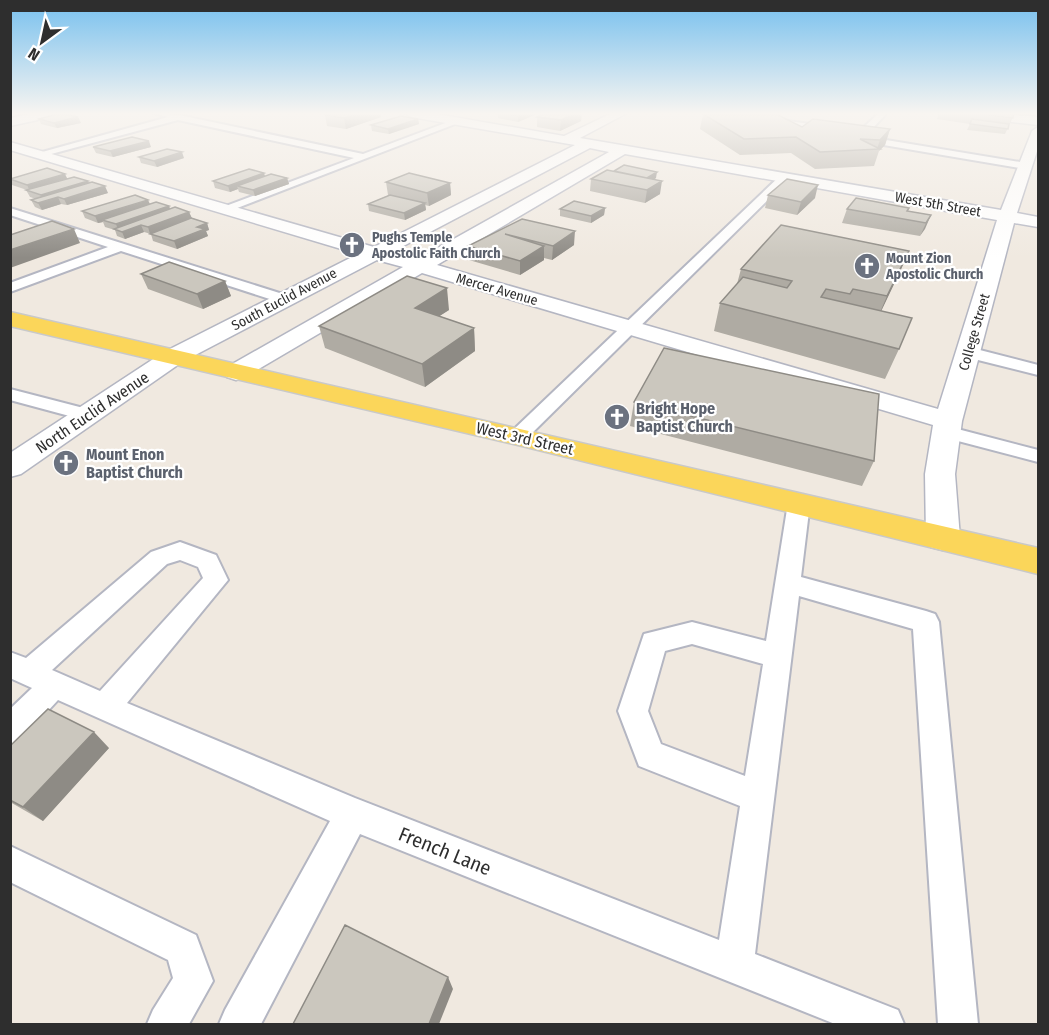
<svg xmlns="http://www.w3.org/2000/svg" width="1049" height="1035" font-family="'Fira Sans Condensed',sans-serif">
  <rect width="100%" height="100%" fill="#f0e9e0"/>
  <g fill="none" stroke-linecap="round" stroke-linejoin="round">
    <g stroke="#b4b6c2" stroke-width="4">
      <path id="lane" d="M154,113l25,2 184,39 93,-35 7,2 -236,91 -4,-1v-4l131,-49 -176,-38 -138,37 -5,-3 133,-37z
        M708,113h20l105,14 23,8 170,28 5,3 -5,3 -172,-29 -22,-8z
        M879,113l7,1 -15,16h-6v-4z
        M785,174l4,1v4l-264,261h-14l-3,-4 3,-4 270,-257z
        M10,208l279,88 2,3 -2,3h-10l-158,-51 -111,41v-9l98,-36 -98,-32z
        M968,347l70,18v10l-76,-19 -2,-4z
        M10,389l85,22 2,4 -2,4 -7,2 -78,-21z
        M946,426l92,24v12l-99,-26 -3,-4 3,-4z
        M799,495l8,3 3,5 -9,74 125,34 9,3 4,8 39,402h-40l-25,-395 -114,-33 -44,358 143,56 6,14h-69l-475,-190 -99,190h-42l6,-14 105,-189 -272,-121 -37,40 -11,4v-35l22,-21 -22,-10v-26l16,6 125,-106 29,-10 36,13 12,25 -101,123 228,95 364,142 21,-134 -101,-40 -21,-55 26,-77 48,-12 74,19 22,-138 3,-5zM180,560l18,7 5,11 -103,113 -48,-21 115,-106zM692,644l71,20 -18,112 -84,-32 -13,-33 17,-60z
        M10,846l186,89 17,46 -24,43h-42l6,-14 20,-32 -5,-18 -158,-78z"/>
    </g>
    <g stroke="#b4b6c2" stroke-width="3">
      <path id="street" d="M36,113h22l-2,3 -46,10v-8z
        M405,113h26l133,23 48,-23h15l-47,25 421,72 31,-79 6,-4v21l-21,65 21,4v10l-24,-4 -52,198 -7,53 5,64 -5,9 -12,3 -12,-3 -5,-9 -1,-64 8,-49 -511,-152 -177,104 -9,3 -9,-3 -4,-5 4,-5 176,-100 -26,-7 -195,102 -161,112 -11,3v-24l154,-101 194,-98 -348,-104v-8l364,105 201,-102 -164,-28zM590,148l19,4 -191,107 -26,-7zM625,154l372,66 -59,189 -501,-144z
        M962,113h36l40,4v8l-70,-8z"/>
    </g>
    <g stroke="#c9c9c9" stroke-width="3">
      <path id="primary" d="M10,312l1028,236v26l-520,-129 -508,-119z"/>
    </g>
    <use href="#lane" fill="#fff" fill-rule="evenodd"/>
    <use href="#street" fill="#fff" fill-rule="evenodd"/>
    <use href="#primary" fill="#fbd65a" fill-rule="evenodd"/>
  </g>
  <path fill="#afaba3" d="M333,113h48v4l-35,12 -19,-3 -2,-11z
    M498,113h41l-21,9 -20,-4z
    M546,113h36l-1,8 -21,10 -23,-4v-10z
    M939,113h85l-1,3 -9,-1 -9,19 -38,-4 3,-6 -33,-5z
    M703,114l99,13 88,2 -5,16 -6,6 -5,15 -59,3 -24,-16 -51,2 -40,-26z
    M47,116l31,1 3,6 -24,5 -16,-4 -2,-5 8,-2z
    M418,119l1,5 -30,10 -17,-3 -1,-6z
    M93,147h58l-38,10 -17,-4z
    M139,157l45,1 -27,9 -16,-4z
    M265,176l22,2 2,6 -34,12 -16,-4 -1,-3 -8,3 -15,-4 -2,-7z
    M67,178l22,5 19,10 -41,12 -6,-1 -19,6 -7,-3 -4,-7 5,-1 -6,-2 -4,-7h1l-15,-5 -2,-3v-3z
    M656,178l-3,2 7,14 -15,9 -55,-12 1,-12z
    M386,182l64,1 1,12 -22,11 -4,-1 1,5 -21,10 -36,-9 -1,-7 21,-9h-1z
    M768,195l47,3 -18,17 -32,-7z
    M150,204l39,8 3,6 15,5 2,7 -3,1 2,5 -31,13 -24,-8 -2,-7 -7,-2 -19,7 -8,-3 -2,-6 -10,-3 -2,-5 -5,1 -13,-5 -3,-7z
    M605,208l-1,7 -13,8 -31,-7v-7z
    M847,209l61,2 23,4 -11,21 -78,-13z
    M522,219l52,26 -22,15 -8,-2v2l-24,15 -51,-15 -1,-14z
    M909,251l-28,60 18,38 -14,30 -171,-48 6,-28 17,-19 4,-15z
    M141,274l84,7 6,15 -28,13 -55,-20z
    M449,310l-10,6 35,12 1,23 -50,36 -100,-39 -6,-22z
    M634,402l240,59 -12,25 -232,-60z
    M10,746l99,2 -66,73 -33,-19z"/>
  <path fill="#8e8b85" d="M361,113h20v4l-35,12 -2,-11z
    M527,113h12l-21,9v-6z
    M577,113h5l-1,8 -21,10 1,-11z
    M78,117l3,6 -24,5 -3,-5z
    M418,119l1,5 -30,10 -1,-5z
    M890,129l-5,16 -6,6 1,-2h-3l3,-9z
    M149,141l2,6 -38,10 -3,-6z
    M182,152l2,6 -27,9 -3,-6z
    M657,172l-1,6 -15,10v-6z
    M264,173l2,6 -29,7 1,3 -8,3 -2,-6z
    M65,174l3,6 -38,11 -3,-6z
    M287,178l2,6 -34,12 -2,-6z
    M88,181l3,6 -33,10 3,7 -19,6 -4,-7 6,-2 -3,-6z
    M662,181l-2,13 -15,9 2,-13z
    M450,183l1,12 -22,11 -2,-13z
    M818,185l-3,13 -18,17 4,-13z
    M105,186l3,7 -41,12 -3,-6z
    M148,200l3,6 -49,14 1,2 -5,1 -3,-7z
    M425,203l1,7 -21,10 -1,-7z
    M169,206l3,7 -54,17 -2,-6z
    M605,208l-1,7 -13,8v-7z
    M189,212l3,7 -42,15 -2,-7z
    M931,215l-6,14 -5,7 6,-13z
    M207,223l2,7 -3,1 2,5 -31,13 -3,-8 23,-14z
    M141,225l3,7 -19,7 -3,-7z
    M74,229l6,14 -70,25v-18z
    M575,231l-1,14 -22,15 1,-14z
    M544,246v14l-24,15v-14z
    M909,251l-11,25 -23,48 12,-28z
    M225,281l6,15 -28,13 -6,-15z
    M447,288l2,22 -31,20 -3,-22z
    M474,328l1,23 -50,36 -3,-23z
    M94,732l15,16 -66,73 -20,-14z
    M448,977l5,12 -14,35h-10z"/>
  <path fill="#cbc7be" stroke="#8e8b85" stroke-width="1.5" d="M60,113l18,4 -24,6 -15,-4z
    M333,113h28l-17,5 -19,-3z
    M498,113h29l-9,3z
    M546,113h31l-16,7 -24,-3z
    M736,113h38l28,14 11,-8 77,10 -10,11 -20,-1 20,10 -60,3 -24,-15 -52,2 -41,-25z
    M972,113h42l-1,5z
    M401,116l17,3 -30,10 -17,-4z
    M972,119l37,5 -1,5 -38,-5z
    M132,137l17,4 -39,10 -17,-4z
    M167,149l15,3 -28,9 -15,-4z
    M624,165l33,7 -10,6 -33,-7z
    M47,168l18,6 -38,11 -17,-6z
    M249,169l15,4 -36,13 -15,-5z
    M607,170l55,11 -15,9 -56,-11z
    M409,173l41,10 -23,10 -41,-11z
    M271,174l16,4 -34,12 -16,-4z
    M74,177l14,4 -47,14 -15,-5z
    M787,179l31,6 -17,17 -33,-7z
    M92,182l13,4 -41,13 -6,-2 -20,6 -7,-3z
    M135,195l13,5 -53,16 -13,-5z
    M390,195l35,8 -21,10 -36,-9z
    M856,198l53,10 -2,3 24,4 -5,8 -79,-14z
    M574,201l31,7 -14,8 -31,-7z
    M156,202l13,4 -53,18 -14,-4z
    M175,207l14,5 -41,15 -7,-2 -19,7 -8,-3z
    M191,218l16,5 -10,4 8,2 -31,12 -24,-7z
    M522,219l53,12 -22,15 -48,-12 39,12 -24,15 -52,-15z
    M52,221l22,8 -64,21v-15z
    M781,225l128,26 -22,45 -34,-7 -3,5 -24,-5 -5,8 91,21 -13,31 -179,-46 23,-26 44,11 5,-7 -51,-12z
    M169,262l56,19 -28,13 -56,-20z
    M407,276l40,12 -32,20 59,20 -52,36 -103,-38z
    M664,348l215,46 -5,67 -240,-59z
    M48,709l46,23 -71,75 -13,-7v-54z
    M345,925l103,52 -19,47h-136z"/>
  <linearGradient id="sky" x2="0" y2="1"><stop stop-color="#77c0ee"/><stop offset="0.44" stop-color="#f8f5f1"/><stop offset="1" stop-color="#f8f5f1" stop-opacity="0"/></linearGradient>
  <rect width="1049" height="258" fill="url(#sky)"/>
  <defs>
    <g id="church-disc" transform="scale(1.35)"><circle r="9.5" fill="#6b7280" stroke="#fff"/><path d="M-1.2-6h2.4v3.5h3.3v2.4h-3.3V6h-2.4V-.1h-3.3v-2.4h3.3Z" fill="#fff"/></g>
  </defs>
  <g fill-rule="evenodd">
    <use href="#church-disc" x="352" y="245"/>
    <use href="#church-disc" x="867" y="266"/>
    <use href="#church-disc" x="617" y="417"/>
    <use href="#church-disc" x="66" y="463"/>
  </g>
  <g text-anchor="middle" stroke-width="4.5" stroke-linejoin="round" paint-order="stroke">
    <g font-size="14" fill="#2e2e2e" stroke="#fff">
      <text transform="translate(938 204) rotate(10)" y="5">West 5th Street</text>
      <text transform="translate(497 289) rotate(16)" y="5">Mercer Avenue</text>
      <text transform="translate(284 299) rotate(-28)" y="5">South Euclid Avenue</text>
      <text transform="translate(974 332) rotate(-74)" y="5">College Street</text>
    </g>
    <g font-size="14" font-weight="bold" fill="#5b616d" stroke="#fff" text-anchor="start">
      <text x="372" y="242">Pughs Temple<tspan x="372" dy="16">Apostolic Faith Church</tspan></text>
      <text x="886" y="263">Mount Zion<tspan x="886" dy="16">Apostolic Church</tspan></text>
    </g>
    <g font-size="16" font-weight="bold" fill="#5b616d" stroke="#fff" text-anchor="start">
      <text x="636" y="414">Bright Hope<tspan x="636" dy="18">Baptist Church</tspan></text>
      <text x="86" y="460">Mount Enon<tspan x="86" dy="18">Baptist Church</tspan></text>
    </g>
    <g font-size="16" fill="#2e2e2e" stroke="#fff">
      <text transform="translate(92 412) rotate(-34)" y="6">North Euclid Avenue</text>
      <text transform="translate(525 438) rotate(13)" y="6">West 3rd Street</text>
    </g>
    <g font-size="20" fill="#2e2e2e" stroke="#fff">
      <text transform="translate(445 851) rotate(22)" y="7">French Lane</text>
    </g>
  </g>
  <rect width="1049" height="1035" fill="none" stroke="#2e2e2e" stroke-width="24"/>
  <g transform="translate(42 42) rotate(213)" stroke="#ffffff" stroke-width="4.5" paint-order="stroke">
  <path d="M0-4.5L10 22L0 15L-10 22Z" fill="#2e2e2e"/>
  <text y="-9" font-size="16" font-weight="bold" text-anchor="middle" fill="#2e2e2e">N</text>
  </g>
</svg>
